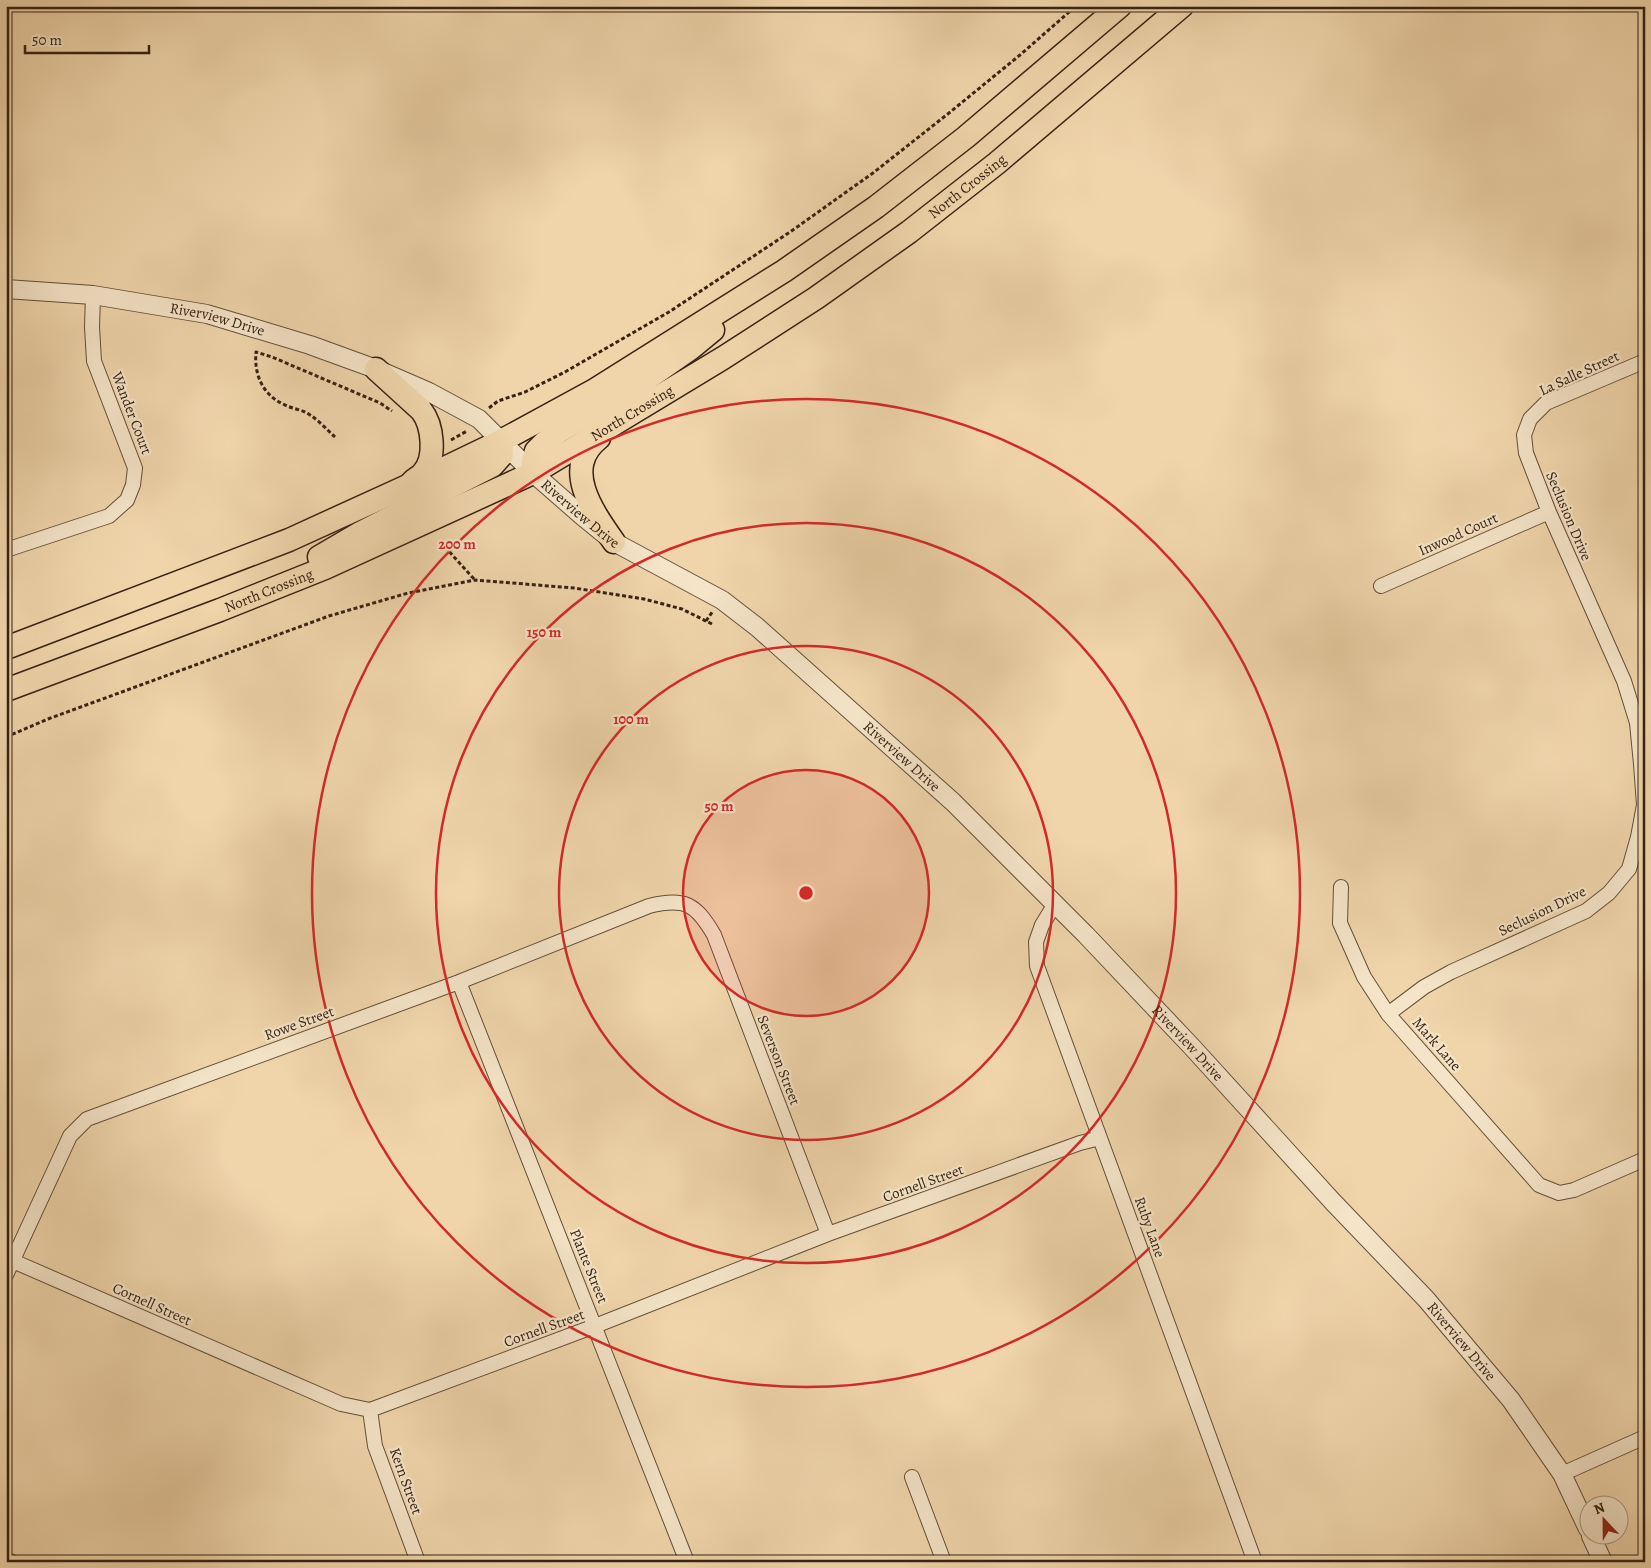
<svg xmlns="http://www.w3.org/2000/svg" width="1651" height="1568" font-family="Alegreya,serif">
  <rect width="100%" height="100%" fill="#f0d5ab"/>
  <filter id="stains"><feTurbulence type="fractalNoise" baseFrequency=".004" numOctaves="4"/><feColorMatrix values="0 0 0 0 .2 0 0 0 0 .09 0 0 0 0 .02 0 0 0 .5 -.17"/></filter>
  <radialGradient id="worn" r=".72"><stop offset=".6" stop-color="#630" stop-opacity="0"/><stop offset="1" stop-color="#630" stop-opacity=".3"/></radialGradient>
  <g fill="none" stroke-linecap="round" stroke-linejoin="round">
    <g stroke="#644f3a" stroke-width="16">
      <path id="minor" d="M6,550l103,-34 18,-16 6,-15 2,-17 -41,-107 -2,-34 1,-32
        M1381,586l168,-74
        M1341,887l-1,36 24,54 24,37 151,171 20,8 15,-3 71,-31
        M1055,904l-13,21 -6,17 1,24 218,596
        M459,982l228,580
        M1388,1014l36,-27 27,-15 135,-61 23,-18 20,-24 9,-32 6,-32 -3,-41 -4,-41 -13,-42 -75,-169 -23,-59 -2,-18 6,-16 16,-16 99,-42
        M6,1258l335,146 29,6 225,-84 233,-92 252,-91 20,-5
        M6,1275l64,-139 17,-17 372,-137 190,-76c36,-9 47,-2 65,29l114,299
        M370,1410l5,36 43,116
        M1562,1474l83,-37
        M912,1477l32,85
        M6,1559l6,3"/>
    </g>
    <g stroke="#644f3a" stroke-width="20">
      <g id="tertiary">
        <path id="s1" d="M6,289l87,6 114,19 103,31 66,24 53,23 50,27 54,54 48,42 33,27 108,58 35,27 196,175 133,133 106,112 141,155 93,97 85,101 51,74 26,55"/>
        <path d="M1591,1536l12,26"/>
      </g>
    </g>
    <g stroke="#362214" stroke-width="25">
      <g id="primary">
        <path d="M376,369l45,41c12,15 16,49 1,64 -3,3 -7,5 -10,8"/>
        <path d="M599,438c-38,30 -6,74 15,104"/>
        <path d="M533,473v-12l3,-10 9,-9 15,-11 71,-41 59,-41 23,-19"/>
        <path d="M319,557l41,-24 132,-67 10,-11 -1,-14"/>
        <path d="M6,648l283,-108 114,-52 98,-47 92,-50 191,-120 92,-64 90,-70 154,-131"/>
        <path id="s2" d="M6,690l214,-80 105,-42 208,-95 190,-115 93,-60 93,-66 88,-69 185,-157"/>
      </g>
    </g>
    <path stroke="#362214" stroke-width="3" stroke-dasharray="4 2.5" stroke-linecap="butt" d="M489,408l9,-7 27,-9 40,-20 104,-60 121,-80 83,-59 76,-60 71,-58 56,-49
      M335,437c-9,-8 -18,-19 -30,-25 -7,-3 -15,-4 -22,-8 -21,-10 -29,-30 -27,-52l16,5 108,46 12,8
      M451,440l16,-9
      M445,547l29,32
      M706,621l7,-10
      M6,737l42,-18 281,-103 79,-23 67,-13 99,8 70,11 38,10 32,16"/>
    <use href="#minor" stroke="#f5e4c8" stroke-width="14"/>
    <use href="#tertiary" stroke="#f5e4c8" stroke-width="18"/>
    <use href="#primary" stroke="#f0d5ab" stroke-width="22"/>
  </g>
  <circle cx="806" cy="893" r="123" fill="#d62828" fill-opacity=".12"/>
  <g fill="none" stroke="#d62828" stroke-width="2.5">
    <circle cx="806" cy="893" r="123"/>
    <circle cx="806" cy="893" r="247"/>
    <circle cx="806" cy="893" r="370"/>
    <circle cx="806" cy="893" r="494"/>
  </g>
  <g text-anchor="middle" stroke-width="4.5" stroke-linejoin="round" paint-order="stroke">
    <g font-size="15" fill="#362214" stroke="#f5e4c8">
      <text dy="5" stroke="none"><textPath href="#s2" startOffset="1091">North Crossing</textPath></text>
      <text dy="5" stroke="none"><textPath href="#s1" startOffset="214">Riverview Drive</textPath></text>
      <text transform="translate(1579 373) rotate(-25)" y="5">La Salle Street</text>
      <text transform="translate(132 413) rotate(69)" y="5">Wander Court</text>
      <text dy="5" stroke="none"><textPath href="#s2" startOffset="686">North Crossing</textPath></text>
      <text dy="5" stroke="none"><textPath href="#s1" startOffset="634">Riverview Drive</textPath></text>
      <text transform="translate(1569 516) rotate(67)" y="5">Seclusion Drive</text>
      <text transform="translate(1458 534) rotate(-24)" y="5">Inwood Court</text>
      <text dy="5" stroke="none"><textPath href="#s2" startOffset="281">North Crossing</textPath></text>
      <text dy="5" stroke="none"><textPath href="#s1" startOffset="1039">Riverview Drive</textPath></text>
      <text transform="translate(1542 911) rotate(-26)" y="5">Seclusion Drive</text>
      <text transform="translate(299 1023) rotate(-20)" y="5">Rowe Street</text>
      <text dy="5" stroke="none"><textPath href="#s1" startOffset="1444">Riverview Drive</textPath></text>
      <text transform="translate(1437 1044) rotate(49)" y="5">Mark Lane</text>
      <text transform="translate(779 1060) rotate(69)" y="5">Severson Street</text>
      <text transform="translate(923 1183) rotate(-20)" y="5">Cornell Street</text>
      <text transform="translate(1150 1227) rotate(70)" y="5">Ruby Lane</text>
      <text transform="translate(589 1266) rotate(68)" y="5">Plante Street</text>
      <text transform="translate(152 1304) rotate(24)" y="5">Cornell Street</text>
      <text transform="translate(544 1328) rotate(-20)" y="5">Cornell Street</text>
      <text dy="5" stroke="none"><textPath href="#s1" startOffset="1849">Riverview Drive</textPath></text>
      <text transform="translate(406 1481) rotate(70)" y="5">Kern Street</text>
    </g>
  </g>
  <circle cx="806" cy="893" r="8" fill="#d62828" stroke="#f5e4c8" stroke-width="2.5"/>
  <g font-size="15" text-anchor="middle" font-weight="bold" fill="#d62828" stroke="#f5e4c8" stroke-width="4.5" stroke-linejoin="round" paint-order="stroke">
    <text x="457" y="549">200 m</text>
    <text x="544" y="637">150 m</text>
    <text x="631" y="724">100 m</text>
    <text x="719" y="811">50 m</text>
  </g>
  <rect width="1651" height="1568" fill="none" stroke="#f0d5ab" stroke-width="25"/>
  <rect x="8" y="8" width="1636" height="1553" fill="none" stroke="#362214" stroke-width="2.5"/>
  <rect x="12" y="12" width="1626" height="1543" fill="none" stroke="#362214"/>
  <g transform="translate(1604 1520) rotate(338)"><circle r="24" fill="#f5e4c8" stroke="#a99680"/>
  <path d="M0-4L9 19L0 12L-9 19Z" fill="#8f2418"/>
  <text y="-8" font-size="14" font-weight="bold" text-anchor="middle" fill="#362214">N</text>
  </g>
  <path d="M25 45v8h124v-8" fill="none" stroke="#362214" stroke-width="2.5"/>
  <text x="32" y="45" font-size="15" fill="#362214" stroke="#f5e4c8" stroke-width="4" paint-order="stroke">50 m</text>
  <rect width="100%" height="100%" filter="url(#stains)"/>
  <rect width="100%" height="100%" fill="url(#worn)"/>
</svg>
